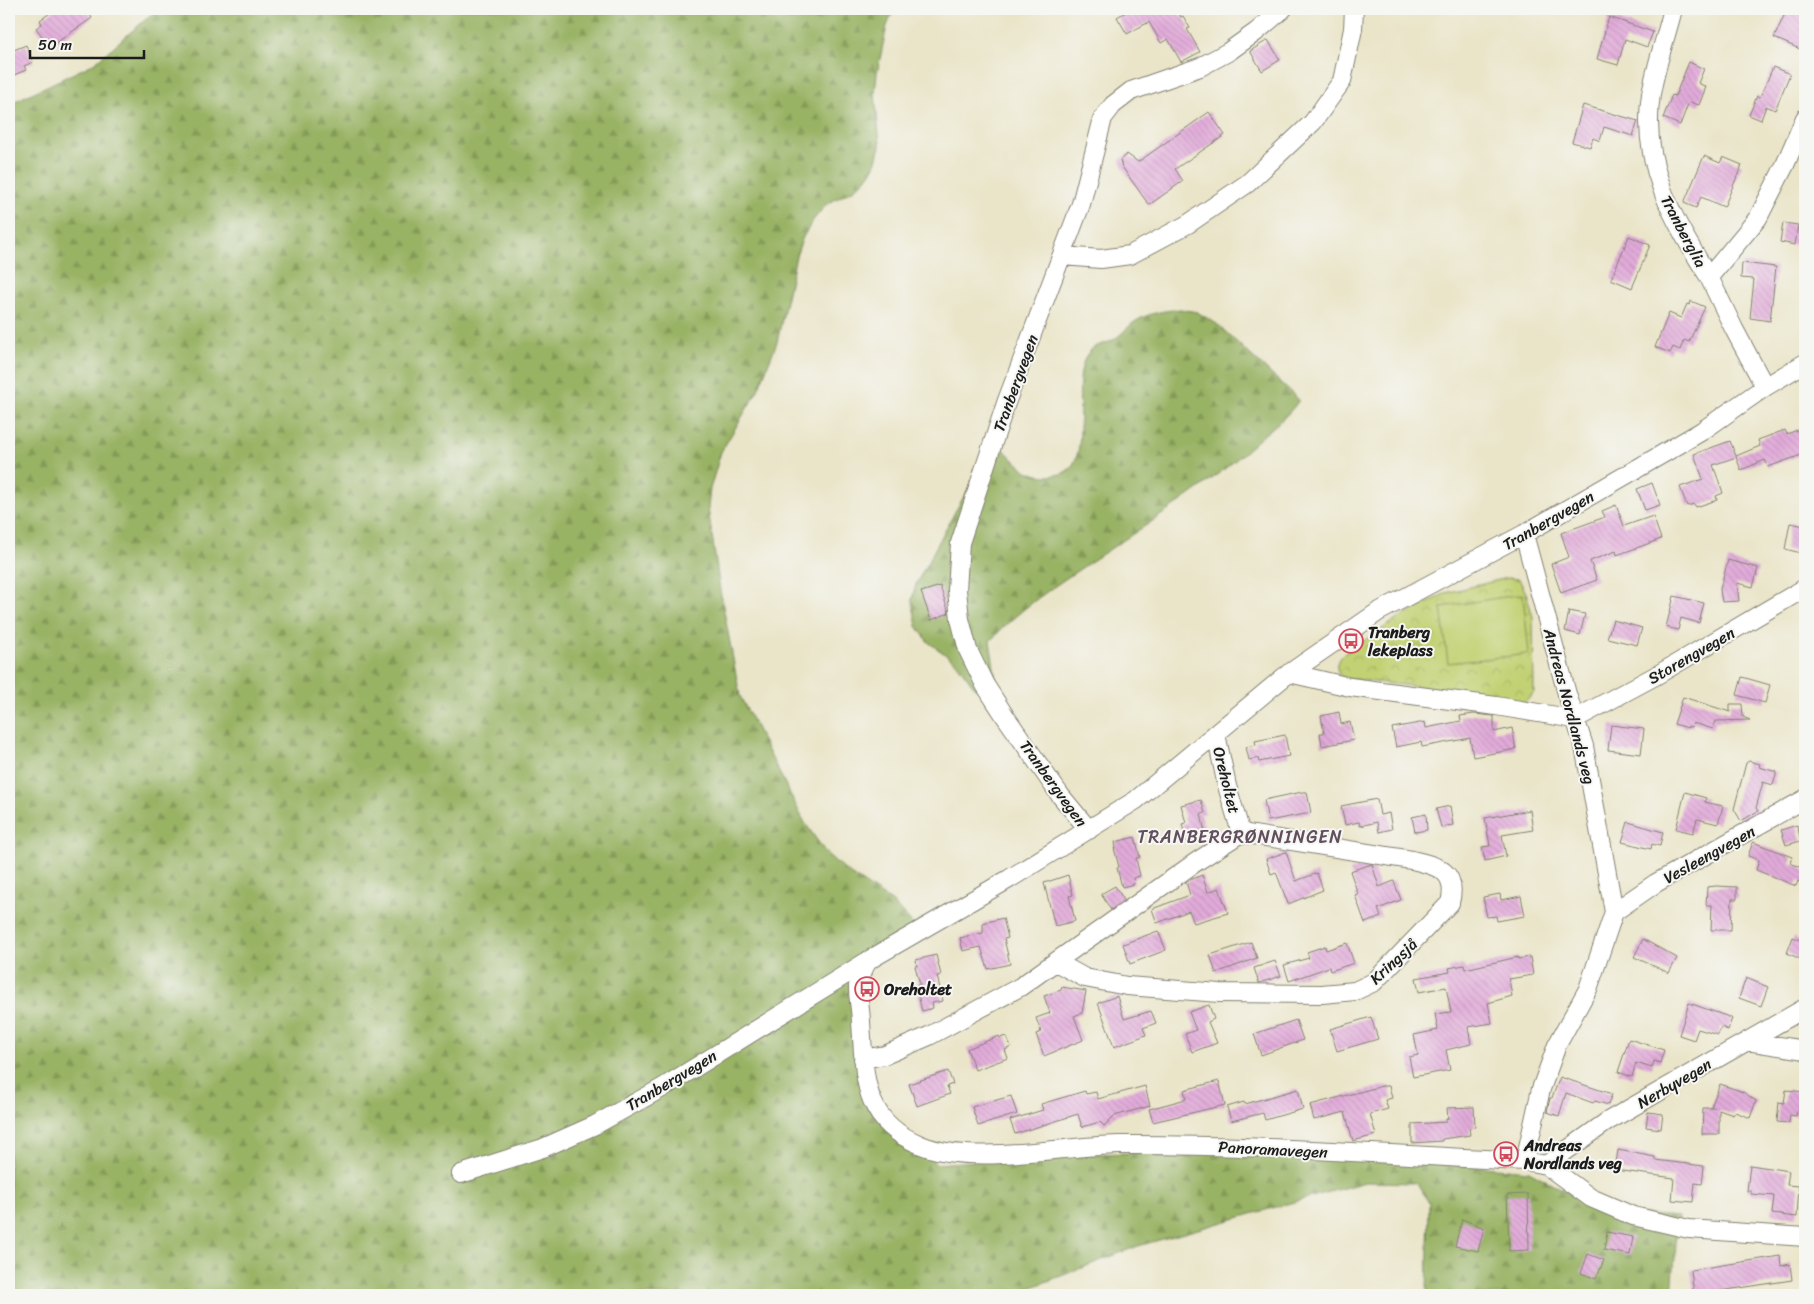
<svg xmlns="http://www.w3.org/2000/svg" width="1814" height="1304" font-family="Sriracha,sans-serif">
  <defs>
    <pattern id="forest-firs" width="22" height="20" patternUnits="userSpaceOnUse" patternTransform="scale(1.25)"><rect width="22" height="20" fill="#99b365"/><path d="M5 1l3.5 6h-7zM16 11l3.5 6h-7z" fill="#839957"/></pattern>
    <pattern id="park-crowns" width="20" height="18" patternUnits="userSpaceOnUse" patternTransform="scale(1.25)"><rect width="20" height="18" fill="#c2d173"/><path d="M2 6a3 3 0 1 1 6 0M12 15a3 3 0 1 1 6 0" fill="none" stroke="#a6b363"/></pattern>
    <pattern id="building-back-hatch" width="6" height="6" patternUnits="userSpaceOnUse" patternTransform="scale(1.25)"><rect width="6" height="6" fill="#e2abda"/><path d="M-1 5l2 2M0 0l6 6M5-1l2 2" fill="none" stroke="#c193ba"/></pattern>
  </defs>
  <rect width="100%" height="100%" fill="#f6f6f2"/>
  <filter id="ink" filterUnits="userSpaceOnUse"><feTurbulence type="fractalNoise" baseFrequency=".02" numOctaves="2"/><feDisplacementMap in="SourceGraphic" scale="10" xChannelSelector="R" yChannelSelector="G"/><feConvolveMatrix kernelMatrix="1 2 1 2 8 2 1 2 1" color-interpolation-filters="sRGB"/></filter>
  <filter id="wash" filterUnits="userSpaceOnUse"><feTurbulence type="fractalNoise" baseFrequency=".0096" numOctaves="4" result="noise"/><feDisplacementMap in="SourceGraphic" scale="20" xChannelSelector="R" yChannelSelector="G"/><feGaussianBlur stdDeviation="1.12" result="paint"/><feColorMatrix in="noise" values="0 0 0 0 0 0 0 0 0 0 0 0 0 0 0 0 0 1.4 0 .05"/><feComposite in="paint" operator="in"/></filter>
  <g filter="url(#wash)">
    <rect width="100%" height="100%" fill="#eae5c9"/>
    <path fill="url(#forest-firs)" stroke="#5a6840" d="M158,9h736l-7,17 -10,47 -2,20 5,53 -6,22 -9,12 -12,10 -26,14 -13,15 -11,18 -7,19 -19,86 -19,48 -37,62 -11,37 -2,19 12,82 20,106 65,127 21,30 20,18 47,32 21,23 -63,35 18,131 67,72 122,-9 184,-5 188,12 99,9 76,41 73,5 -6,78h-245l2,-92 -12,-20 -52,-1 -227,64 -126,49h-1003v-1191l84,-40z
      M1180,309l17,3 20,12 82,76c-11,17 -27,27 -41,40 -50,47 -109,83 -166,121 -36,24 -73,48 -102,80l6,39 -6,5 -15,3 -19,-26 -28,-20 -11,-16 -5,-26 4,-16 40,-74 40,-67c11,8 20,21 31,28 11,5 18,6 29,4 44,-6 9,-95 33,-123 6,-8 16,-7 24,-12 7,-4 13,-11 20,-17 14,-10 30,-12 47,-14z"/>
    <path fill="url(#park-crowns)" stroke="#6f7648" d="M1507,578l12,1 7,14 7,24 1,75 -9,11 -48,-10 -129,-14 -8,-3c-5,-9 -4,-14 2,-21l54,-35 50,-27z"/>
    <path fill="#c2d173" stroke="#6f7648" d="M1523,594l6,60 -81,9 -7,-56z"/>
    <g id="blocks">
      <path fill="url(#building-back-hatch)" d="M56,9h30l6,9 -42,29 -14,-19 6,-4 -2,-4z
        M1131,9h45l5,8 2,-1 7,12 -3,1 13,23 -19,10 -13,-23 -7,4 -12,-21 -22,12 -10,-17z
        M1787,9h18v11l-4,10 4,2v5l-5,12 -26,-11z
        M1609,17l44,15 -6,15 -22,-8 -7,26 -21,-6z
        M1268,40l12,20 -18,11 -12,-20z
        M26,45l7,17 -9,4 2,4 -17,7v-25z
        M1689,62l15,7 -6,14 8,4 -7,18 -9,-3 -2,2 -8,21 -17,-7 9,-23 3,1z
        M1773,67l17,7 -15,36 -9,-4 -5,14 -12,-5 8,-19 3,1z
        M1583,105l55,16 -5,15 -29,-9 -4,14 -7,-3 -3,9 -18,-5z
        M1209,112l16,23 -50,34 8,12 -34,24 -27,-38 -2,-7 7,-6 11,8z
        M1704,156l16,7 3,-6 19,8 -18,42 -23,-10 -5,11 -12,-5z
        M1783,223l15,2 -3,20 -15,-3z
        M1629,236l21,9 -18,43 -21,-9z
        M1742,263l34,4 -6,54 -20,-3 4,-39 -13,-1z
        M1691,301l14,6 -16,35 -5,-2 -4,10 -7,-3 -3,6 -15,-6 14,-34 12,5 6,-14 3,1z
        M1805,427v15l-5,2 4,10 -36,13 -3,-7 -24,10 -5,-13 -23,8 10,28 -7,3 1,4 -21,7 -2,-3 -7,2 -7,-19 23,-8 -9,-25 36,-13 6,15 24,-10 -2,-6 27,-10 2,4z
        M1652,483l8,22 -15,5 -8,-21z
        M1616,505l8,21 29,-10 8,23 -44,16 -1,-4 -26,10 7,19 -36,13 -10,-29 18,-7 -8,-24 44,-16 -3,-6z
        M1790,523l15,3v28l-20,-5z
        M1728,560l30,8 -5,19 -16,-4 2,18 -17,1 -2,-13z
        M940,586l9,27 -18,7 -10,-28z
        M1674,596l30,7 -5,20 -18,-5 -3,12 -12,-3z
        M1569,611l16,3 -5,21 -15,-4z
        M1613,620l29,8 -5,17 -30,-7z
        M1742,677l28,8 -5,18 -28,-8z
        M1683,697l47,15v-8h12l1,13 7,3 -34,1 -3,8 -20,-6 -1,4 -4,-1v2l-14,-4z
        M1339,712l2,12 9,-2 4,18 -32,6 -2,-13h4l-3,-17z
        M1474,714l20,2v16l18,-4 4,21 -43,8 -3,-19 -48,9 -1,-5 -25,5 -4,-19 33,-6 1,6 35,-7 -1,-5z
        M1611,725l33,4 -3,25 -33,-4z
        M1285,735l4,21 -30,6 -1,-4 -9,2 -3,-13 10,-2 -1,-4z
        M1749,761l11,3 -1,3 18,5 -4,13 -10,-3 -7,26 2,3 -17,10 -7,-12 12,-46z
        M1302,792h5l4,21 -43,8 -4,-21z
        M1685,792l21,6 -1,4 18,4 -5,18 -21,-5 -4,14 -17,-4z
        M1377,799l3,16 9,-2 3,16 -13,3 -2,-10 -17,4 -1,-4 -14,3 -4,-19z
        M1201,800l4,13 -4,1 4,18 -8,2 2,6 -12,3 -5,-19 4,-1 -5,-18z
        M1450,806l3,19 -12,2 -5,-18z
        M1530,810l3,20 -31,5 4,21 -21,5 -3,-14 8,-1 -5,-28z
        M1426,814l1,16 -12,2 -3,-15z
        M1628,822l35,10 -3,14 -8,-2 -1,5 -29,-7z
        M1797,825l4,16 -15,4 -5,-15z
        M1135,837l5,20 -4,1 4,18 -7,2 1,6 -12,3 -5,-19 2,-1 -5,-19h2l-1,-6z
        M1753,842l39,15 -2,6 15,6v15l-7,-3 -2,5 -40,-16 3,-10 -11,-4z
        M1286,852l10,29 21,-8 6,17 -35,14 -12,-32 -5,2 -5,-15z
        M1372,864l7,23 15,-6 7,19 -23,9 3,8 -16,6 -10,-28 3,-1 -8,-23z
        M1068,875l5,20 -4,1 6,25 -20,5 -11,-43z
        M1202,875l6,17 11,-4 9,25 -34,10 -5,-12 -32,12 -5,-14 38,-14 -4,-13z
        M1115,886l9,14 -13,10 -10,-16z
        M1716,886l21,1v12h-5l-1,31h-20l1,-25h-6l1,-18z
        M1500,894l1,6 20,-4 4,20 -28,5 -1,-5 -9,1 -4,-20z
        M1003,918l5,20 -4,1 6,25 -22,5 -7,-22 -18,4 -3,-13 23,-5v-10z
        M1158,931l8,19 -36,14 -7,-20z
        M1793,937l12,5v19l-18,-8z
        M1643,939l34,19 -8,15 -35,-16z
        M1251,942l6,16 -41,15 -6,-18z
        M1347,943l7,20 -24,8 -1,-4 -40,14 -5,-16 25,-7 -2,-6 18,-6 1,4z
        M936,955l5,20 -4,1 6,25 -11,2 1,5 -11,3 -4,-16 2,-1 -3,-9h3l-5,-19h2l-1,-6z
        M1518,957v2l12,-2 3,18 -24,4 3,17 -24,7 4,20 -24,4 3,17 -25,6 4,20 -37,7 -4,-20 9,-2 -4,-20 24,-5 -3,-16 16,-2 -5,-25 -27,5 -3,-14 34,-6 -1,-4 15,-3 1,4z
        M1275,961l6,15 -22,7 -5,-15z
        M1746,978l22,9 -7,19 -22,-8z
        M1062,987l24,4 -4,22 -8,3 9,24 -39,16 -8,-22 5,-2 -5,-14 14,-5 -6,-17 17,-6z
        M1117,996l7,23 27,-8 5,12 -13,5 3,7 -32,12 -16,-44z
        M1689,1003l43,15 -4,12 -7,-3 -3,8 -20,-6 -4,11 -15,-5z
        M1209,1005l5,14 -6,3 9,21 -25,9 -7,-18 11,-4 -7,-18z
        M1371,1017l7,22 -41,12 -7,-22z
        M1296,1020l7,20 -42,15 -7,-21z
        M999,1036l1,2 6,-2 5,11 -6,3 3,8 -33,12 -8,-21z
        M1629,1039l35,11 -4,13 -6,-2 -2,7 -16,-5 -4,14 -14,-5z
        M948,1071l5,13 -6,2 3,8 -33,12 -8,-22z
        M1560,1077l52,17 -4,11 -13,-4 -2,2 -27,-10 -7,23 -12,-4 3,-14h2z
        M1219,1081l6,24 -72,17 -4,-13 37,-10 -2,-9z
        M1720,1084l23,8 13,9 -6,17 -15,-6 -2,3 -14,-5v24h-17l1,-26h12l-4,-1z
        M1145,1086l5,20 -36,10 -10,10 -4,-4 -18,5 -4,-13 -63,20 -5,-14 33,-10 -2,-6 44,-13 1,3 10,-2 2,7z
        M1382,1086h7l3,12 -7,2 3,9 -18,5 6,21 -23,6 -8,-29 -31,8 -4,-15z
        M1298,1089l5,20 -38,11 -2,-7 -32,8 -4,-14 17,-5 1,2z
        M1786,1090l19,2v19l-8,-1 -1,6 -6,-1 -1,8 -12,-1 2,-20 5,1z
        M1011,1096l6,18 -39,12 -6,-19z
        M1474,1107l1,20 -6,1 1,7 -28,4v2l-30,2v-19l34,-2v-3h2l-1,-11z
        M1648,1112l15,2 -2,15 -15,-2z
        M1618,1150l37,7v3l49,6 -2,18 -7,-1 -2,19 -21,-2 2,-22 -59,-8z
        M1750,1165l39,6 -2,14 12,1 -2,31 -25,-3 2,-18 -23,-2v-3h-4z
        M1528,1194l1,56 -20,1 -2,-56z
        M1462,1219l22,9 -6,23 -23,-5z
        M1607,1232l26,5 -3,18 -26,-5z
        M1588,1254l16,6 -8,19 -15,-6z
        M1780,1256l1,10 9,-2 2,16 -98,15 -3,-25z"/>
    </g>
  </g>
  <g filter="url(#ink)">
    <use href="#blocks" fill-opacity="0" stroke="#838072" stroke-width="1"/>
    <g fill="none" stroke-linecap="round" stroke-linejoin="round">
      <g stroke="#838072" stroke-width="20">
        <path id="minor" d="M1673,9c-7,28 -17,56 -22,85 -11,69 23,128 58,183
          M1062,256l39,3 29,-4 58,-31 60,-41 65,-61 29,-41 11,-52 1,-20
          M1805,363l-40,24 -63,44 -43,25 -135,78 -146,78 -94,65 -148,123 -127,79 -140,81c-18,25 -9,34 -8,62 4,54 0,99 60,123 51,21 140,1 197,0 135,-1 271,10 407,16l21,4 45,33 42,18 56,13 116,8
          M1765,387l-31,-58 -25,-52 49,-59 27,-53 20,-47
          M1524,534l43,160 17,52 30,166 -26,77 -31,56 -16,44 -16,72
          M1289,673l61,14 146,19 79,13 82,-44 148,-87
          M1216,734l11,52 14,47
          M1089,830l-29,-35 -55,-79 -20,-31 -17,-35 -8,-31 -3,-29 3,-47 46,-140 75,-199 22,-86 10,-13 18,-14 69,-24 28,-15 28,-20 27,-23
          M1614,912l42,-29 149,-84
          M1056,962l29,16 42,8 93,7 102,1 33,-3 19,-9 76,-79c8,-32 -12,-37 -38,-43l-171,-27
          M1747,1041l58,9
          M863,1059l22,-4 44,-19 91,-49 176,-125 45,-29
          M1546,1165l62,-44 197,-113
          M461,1174l82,-26 52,-23 67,-37 204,-126"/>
      </g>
      <use href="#minor" stroke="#fff" stroke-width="18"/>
    </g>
  </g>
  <defs>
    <g id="bus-ring" transform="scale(1.25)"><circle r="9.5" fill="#f6f6f2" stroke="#d1495b" stroke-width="1.5"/><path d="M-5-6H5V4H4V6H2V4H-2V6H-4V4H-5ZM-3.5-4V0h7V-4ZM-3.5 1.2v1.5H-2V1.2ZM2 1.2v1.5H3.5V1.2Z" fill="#d1495b"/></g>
  </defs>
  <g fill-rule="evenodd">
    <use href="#bus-ring" x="1351" y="641"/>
    <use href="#bus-ring" x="867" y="989"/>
    <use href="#bus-ring" x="1506" y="1154"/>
  </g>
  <g text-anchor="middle" stroke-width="4" stroke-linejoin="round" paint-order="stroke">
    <g font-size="16" fill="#1c1c1c" stroke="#f6f6f2">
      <text transform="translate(1684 231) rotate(62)" y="6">Tranberglia</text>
      <text transform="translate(1015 383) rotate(-70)" y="6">Tranbergvegen</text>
      <text transform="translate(1548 520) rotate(-30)" y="6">Tranbergvegen</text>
      <text transform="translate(1691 655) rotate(-30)" y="6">Storengvegen</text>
      <text transform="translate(1570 706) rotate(75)" y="6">Andreas Nordlands veg</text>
      <text transform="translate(1227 780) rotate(76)" y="6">Oreholtet</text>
      <text transform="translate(1054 783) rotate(54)" y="6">Tranbergvegen</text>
      <text transform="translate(1709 854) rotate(-29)" y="6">Vesleengvegen</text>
      <text transform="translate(1393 961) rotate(-43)" y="6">Kringsjå</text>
      <text transform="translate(671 1080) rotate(-31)" y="6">Tranbergvegen</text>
      <text transform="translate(1674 1083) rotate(-30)" y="6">Nerbyvegen</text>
      <text transform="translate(1273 1149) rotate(3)" y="6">Panoramavegen</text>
    </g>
    <g font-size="16" font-weight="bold" fill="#1c1c1c" stroke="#f6f6f2" text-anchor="start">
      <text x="1368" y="638">Tranberg<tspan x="1368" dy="18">lekeplass</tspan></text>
      <text x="884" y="995">Oreholtet</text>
      <text x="1524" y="1151">Andreas<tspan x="1524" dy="18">Nordlands veg</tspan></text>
    </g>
    <g font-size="18" letter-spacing="1" fill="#614e5e" stroke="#f6f6f2">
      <text x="1240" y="843">TRANBERGRØNNINGEN</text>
    </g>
  </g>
  <rect width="1814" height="1304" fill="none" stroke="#f6f6f2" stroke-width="30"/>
  <path d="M30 50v8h114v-8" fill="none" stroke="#1c1c1c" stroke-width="2.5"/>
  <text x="38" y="50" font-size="15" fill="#1c1c1c" stroke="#f6f6f2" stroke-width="4" paint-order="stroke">50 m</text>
</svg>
